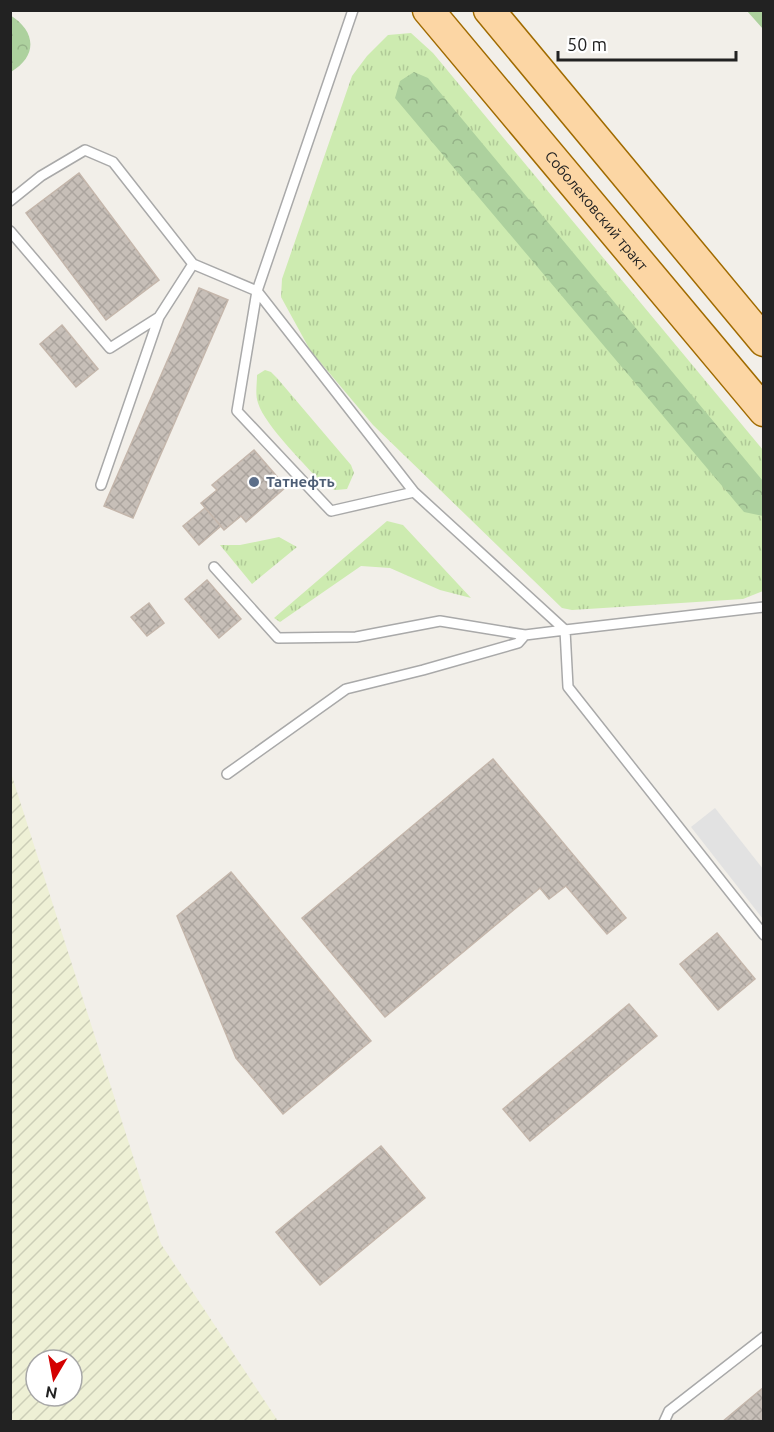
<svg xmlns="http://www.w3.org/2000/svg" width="774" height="1432" font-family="Ubuntu,sans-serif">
  <defs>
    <pattern id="farmland-furrows" width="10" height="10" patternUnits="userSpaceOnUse" patternTransform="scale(1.5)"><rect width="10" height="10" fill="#eef0d5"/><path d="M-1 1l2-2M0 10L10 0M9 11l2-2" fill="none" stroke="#ccceb7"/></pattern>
    <pattern id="grass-tufts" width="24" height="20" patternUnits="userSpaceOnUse" patternTransform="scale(1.5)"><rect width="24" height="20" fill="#cdebb0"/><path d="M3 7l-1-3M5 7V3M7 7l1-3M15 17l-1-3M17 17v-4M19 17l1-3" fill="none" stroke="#b0c997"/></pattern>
    <pattern id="forest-crowns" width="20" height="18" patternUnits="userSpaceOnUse" patternTransform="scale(1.5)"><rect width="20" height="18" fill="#add19e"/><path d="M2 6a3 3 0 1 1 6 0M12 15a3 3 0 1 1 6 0" fill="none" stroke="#95b388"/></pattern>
    <pattern id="building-cross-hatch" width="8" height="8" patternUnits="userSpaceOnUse" patternTransform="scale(1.5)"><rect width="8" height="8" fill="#c7bfb8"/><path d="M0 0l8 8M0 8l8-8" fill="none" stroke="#aba49e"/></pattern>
  </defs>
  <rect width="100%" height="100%" fill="#f2efe9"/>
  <path fill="url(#farmland-furrows)" fill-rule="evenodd" d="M11,773l150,471 117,177h-267zM36,1360h36v36h-36z"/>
  <path fill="url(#grass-tufts)" d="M411,33l22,20 330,397v141l-20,8 -171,11 -10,-2 -189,-183 -63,-75 -29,-53 1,-18 70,-203 15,-20 21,-21z
    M265,370l6,2 6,6 74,87 3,8 -7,16 -11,1 -11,-3c-17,-20 -60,-61 -67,-84 -3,-9 -1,-18 -1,-28z
    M387,521l16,4 68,73 -31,-8 -50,-22 -29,-2 -81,56 -6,-4z
    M279,537l18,10 -45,37 -32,-39h20z"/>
  <path fill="url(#forest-crowns)" d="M747,11h16v18z
    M10,15c26,16 28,41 1,57z
    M414,72l14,6 335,403v35l-19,-4 -349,-414 5,-17z"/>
  <path fill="#e2e2e2" d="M715,808l48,61v50l-72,-92z"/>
  <path fill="url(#building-cross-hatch)" stroke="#c4b6ab" stroke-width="1.5" d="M79,173l80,107 -53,40 -80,-107z
    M199,288l29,12 -95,218 -29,-12z
    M62,325l36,44 -22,18 -36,-43z
    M254,450l32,37 -40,35 -5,-6 -17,14 -23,-27 16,-13 -5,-5z
    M205,508l16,18 -22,19 -16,-19z
    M207,580l34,39 -22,19 -34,-39z
    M149,603l15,20 -17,13 -16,-19z
    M493,759l133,159 -19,16 -41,-48 -17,13 -9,-11 -155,129 -83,-99z
    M231,872l140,169 -88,73 -47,-56 -59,-142z
    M717,933l38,46 -37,31 -38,-46z
    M629,1004l28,32 -127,105 -27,-32z
    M381,1146l44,52 -105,87 -44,-53z
    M764,1387v35h-42z"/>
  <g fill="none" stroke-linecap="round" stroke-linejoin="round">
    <g stroke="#a9a9a9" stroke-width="12">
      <path id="service" d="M353,10l-96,281 -20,120 94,100 83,-19
        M10,201l31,-25 44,-26 28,12 80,102
        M10,231l100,117 49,-31
        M101,485l58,-168 34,-53 64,27 157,201 151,138 199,-23
        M214,567l64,71 78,-1 84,-16 85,14 40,-5 3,57 196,248
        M227,774l119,-85 77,-19 95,-27 7,-8
        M664,1422l5,-11 95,-74"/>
    </g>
    <g stroke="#a06b00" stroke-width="33">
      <g id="primary">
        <path id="s1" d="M428,10l336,401"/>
        <path d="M489,10l275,331"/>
      </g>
    </g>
    <use href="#service" stroke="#fff" stroke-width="9"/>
    <use href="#primary" stroke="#fcd6a4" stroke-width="30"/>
  </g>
  <circle fill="#5c6f8a" stroke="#fff" stroke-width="2" cx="254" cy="482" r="6"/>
  <g text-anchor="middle" stroke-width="4.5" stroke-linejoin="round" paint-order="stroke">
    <g font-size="15" fill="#222" stroke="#fff">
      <text dy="5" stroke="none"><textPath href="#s1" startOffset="262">Соболековский тракт</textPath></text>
    </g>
    <g font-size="15" font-weight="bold" fill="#4e5e75" stroke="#fff" text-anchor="start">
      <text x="266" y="487">Татнефть</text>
    </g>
  </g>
  <rect width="774" height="1432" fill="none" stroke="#222222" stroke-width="24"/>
  <g transform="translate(54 1378) rotate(190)"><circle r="28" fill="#ffffff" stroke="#a7a7a7" stroke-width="1.5"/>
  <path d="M0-4.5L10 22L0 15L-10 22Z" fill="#d40000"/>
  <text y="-9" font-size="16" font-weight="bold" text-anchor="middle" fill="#222222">N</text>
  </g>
  <path d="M558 51v9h178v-9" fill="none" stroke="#222222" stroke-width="3"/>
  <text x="567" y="51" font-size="18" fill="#222222" stroke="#ffffff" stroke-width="4.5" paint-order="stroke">50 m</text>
</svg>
